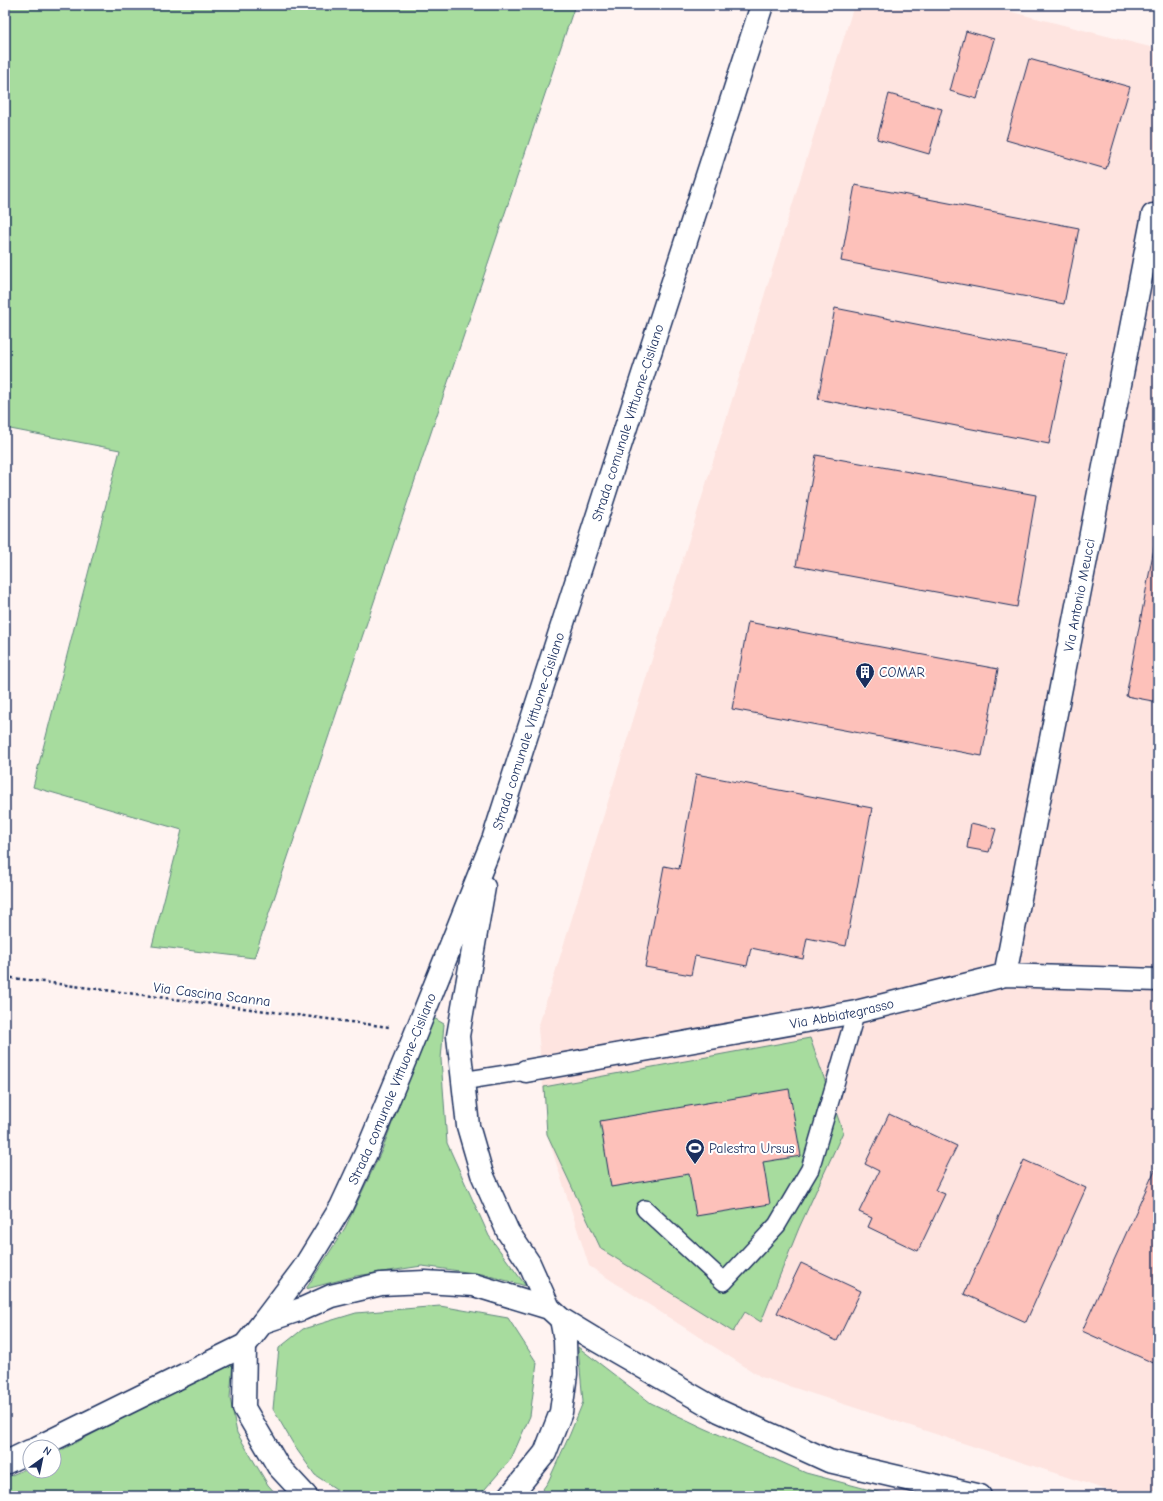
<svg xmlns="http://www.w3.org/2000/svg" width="1163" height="1501" font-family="'Comic Neue',sans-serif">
  <rect width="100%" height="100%" fill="#fff3f1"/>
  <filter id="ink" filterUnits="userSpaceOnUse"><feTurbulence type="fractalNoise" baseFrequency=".025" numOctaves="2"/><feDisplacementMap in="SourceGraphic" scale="8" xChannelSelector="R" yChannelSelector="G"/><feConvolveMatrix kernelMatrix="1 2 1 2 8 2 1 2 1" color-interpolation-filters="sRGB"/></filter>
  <g filter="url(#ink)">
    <path fill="#fee4e0" d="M854,5h130l174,44v1447h-33l-364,-119 -172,-111 -42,-132 -9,-106z"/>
    <path fill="#a7dc9e" stroke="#61867e" d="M5,5h570l-321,953 -102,-12 30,-116 -149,-43 87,-337 -115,-22z
      M432,1017l12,7 -3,35 6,84 42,93 37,50 -44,-12 -60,-8 -66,10 -50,13 39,-61 37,-78z
      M810,1038l33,94 -44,96 -38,94 -16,-10 -12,20 -132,-83 -54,-115 -3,-47z
      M440,1306l68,12 29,45 -7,53 -19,43 -32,37h-132l-32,-21 -20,-28 -22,-38 6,-61 24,-19 53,-16z
      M578,1347l73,56 53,25 102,45 87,23h-355l10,-14 22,-48 13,-32z
      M233,1361l-3,37 7,35 31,52 10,11h-273v-18l25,-11v4h24v-17z"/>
    <path fill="#fdc1ba" stroke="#1b2f5e" d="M966,31l28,8 -17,60 -27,-8z
      M1029,59l101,28 -24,82 -100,-29z
      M889,94l53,15 -13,45 -52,-15z
      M855,185l224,43 -15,76 -223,-43z
      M835,308l232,46 -18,90 -231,-45z
      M816,455l220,40 -19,112 -221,-41z
      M1158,527v175l-32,-6z
      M748,622l250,47 -16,87 -250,-47z
      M696,774l176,34 -26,138 -39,-8 -4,21 -52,-11 -4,18 -52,-10 -4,19 -46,-8 19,-101 15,3z
      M971,823l25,6 -7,23 -22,-4z
      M789,1089l12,67 -38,6 7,42 -74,12 -7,-42 -78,13 -11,-66z
      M889,1114l68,32 -22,44 10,4 -27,57 -50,-24 4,-9 -13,-6 20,-41 -14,-7z
      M1024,1160l62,28 -60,134 -62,-28z
      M1158,1163v202l-76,-34z
      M801,1263l60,28 -24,50 -60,-28z"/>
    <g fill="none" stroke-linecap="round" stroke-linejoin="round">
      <g stroke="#1b2f5e" stroke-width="20">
        <path id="lane" d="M462,1081l64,-10
          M645,1209l79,73 53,-57 33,-56 46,-157"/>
      </g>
      <g stroke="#1b2f5e" stroke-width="25">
        <g id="street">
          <path id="s1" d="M1005,975l148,-760"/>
          <path id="s2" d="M526,1071l330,-59 149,-37 153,5"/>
        </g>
      </g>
      <g stroke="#1b2f5e" stroke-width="25">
        <g id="secondary">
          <path d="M484,887l-26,149 10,90 14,48 26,58 21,31 20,45"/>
          <path id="s3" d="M263,1322l40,-53 38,-62 26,-56 40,-96 86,-215 269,-835"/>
          <path d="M245,1345l-1,63 34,58 28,30"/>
          <path d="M38,1447l207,-102 18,-23 39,-13 29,-13 50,-12 44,-2 49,3 75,23 12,11 33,20 125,72 110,50 151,35"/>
          <path d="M5,1463l25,-12"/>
          <path d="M510,1496l35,-43 16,-41 5,-38 -1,-34 -4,-21"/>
        </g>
      </g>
      <path stroke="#1b2f5e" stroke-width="2.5" stroke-dasharray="3 3" stroke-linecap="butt" d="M5,977l384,50"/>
      <use href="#lane" stroke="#fff" stroke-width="17"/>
      <use href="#street" stroke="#fff" stroke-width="22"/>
      <use href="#secondary" stroke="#fff" stroke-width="22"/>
    </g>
  </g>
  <defs>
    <g id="building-pin" transform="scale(1)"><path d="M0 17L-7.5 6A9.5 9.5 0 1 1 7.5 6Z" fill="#1b2f5e" stroke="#fff"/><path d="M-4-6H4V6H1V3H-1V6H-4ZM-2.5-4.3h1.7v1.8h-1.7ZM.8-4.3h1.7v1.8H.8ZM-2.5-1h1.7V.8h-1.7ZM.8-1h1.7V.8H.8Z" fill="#fff"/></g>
    <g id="stadium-pin" transform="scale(1)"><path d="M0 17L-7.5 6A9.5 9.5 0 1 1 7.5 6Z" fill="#1b2f5e" stroke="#fff"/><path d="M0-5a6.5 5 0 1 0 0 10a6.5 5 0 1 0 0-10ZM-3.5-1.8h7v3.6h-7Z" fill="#fff"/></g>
  </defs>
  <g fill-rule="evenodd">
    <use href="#building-pin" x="865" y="672"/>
    <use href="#stadium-pin" x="695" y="1148"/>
  </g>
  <g text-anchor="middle" stroke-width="4" stroke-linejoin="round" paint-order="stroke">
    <g font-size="14" fill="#1b2f5e" stroke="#fff">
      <text dy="5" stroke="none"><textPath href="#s3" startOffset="975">Strada comunale Vittuone-Cisliano</textPath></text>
      <text dy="5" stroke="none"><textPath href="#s1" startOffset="387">Via Antonio Meucci</textPath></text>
      <text dy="5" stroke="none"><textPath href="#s3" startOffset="651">Strada comunale Vittuone-Cisliano</textPath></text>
      <text transform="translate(212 994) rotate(7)" y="5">Via Cascina Scanna</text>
      <text dy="5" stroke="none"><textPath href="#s2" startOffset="321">Via Abbiategrasso</textPath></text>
      <text dy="5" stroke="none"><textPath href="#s3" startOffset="268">Strada comunale Vittuone-Cisliano</textPath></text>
    </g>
    <g font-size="14" fill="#1b2f5e" stroke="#fff" text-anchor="start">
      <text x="879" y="677">COMAR</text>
      <text x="709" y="1153">Palestra Ursus</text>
    </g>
  </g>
  <rect width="1163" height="1501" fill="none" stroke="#fff" stroke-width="20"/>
  <rect x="10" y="10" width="1143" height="1481" fill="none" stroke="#1b2f5e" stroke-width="1.5" filter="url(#ink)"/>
  <g transform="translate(42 1459) rotate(33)"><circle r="19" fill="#ffffff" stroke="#a4acbf"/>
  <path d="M0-3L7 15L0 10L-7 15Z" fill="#1b2f5e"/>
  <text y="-6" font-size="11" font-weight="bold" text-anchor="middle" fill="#1b2f5e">N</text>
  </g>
</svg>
